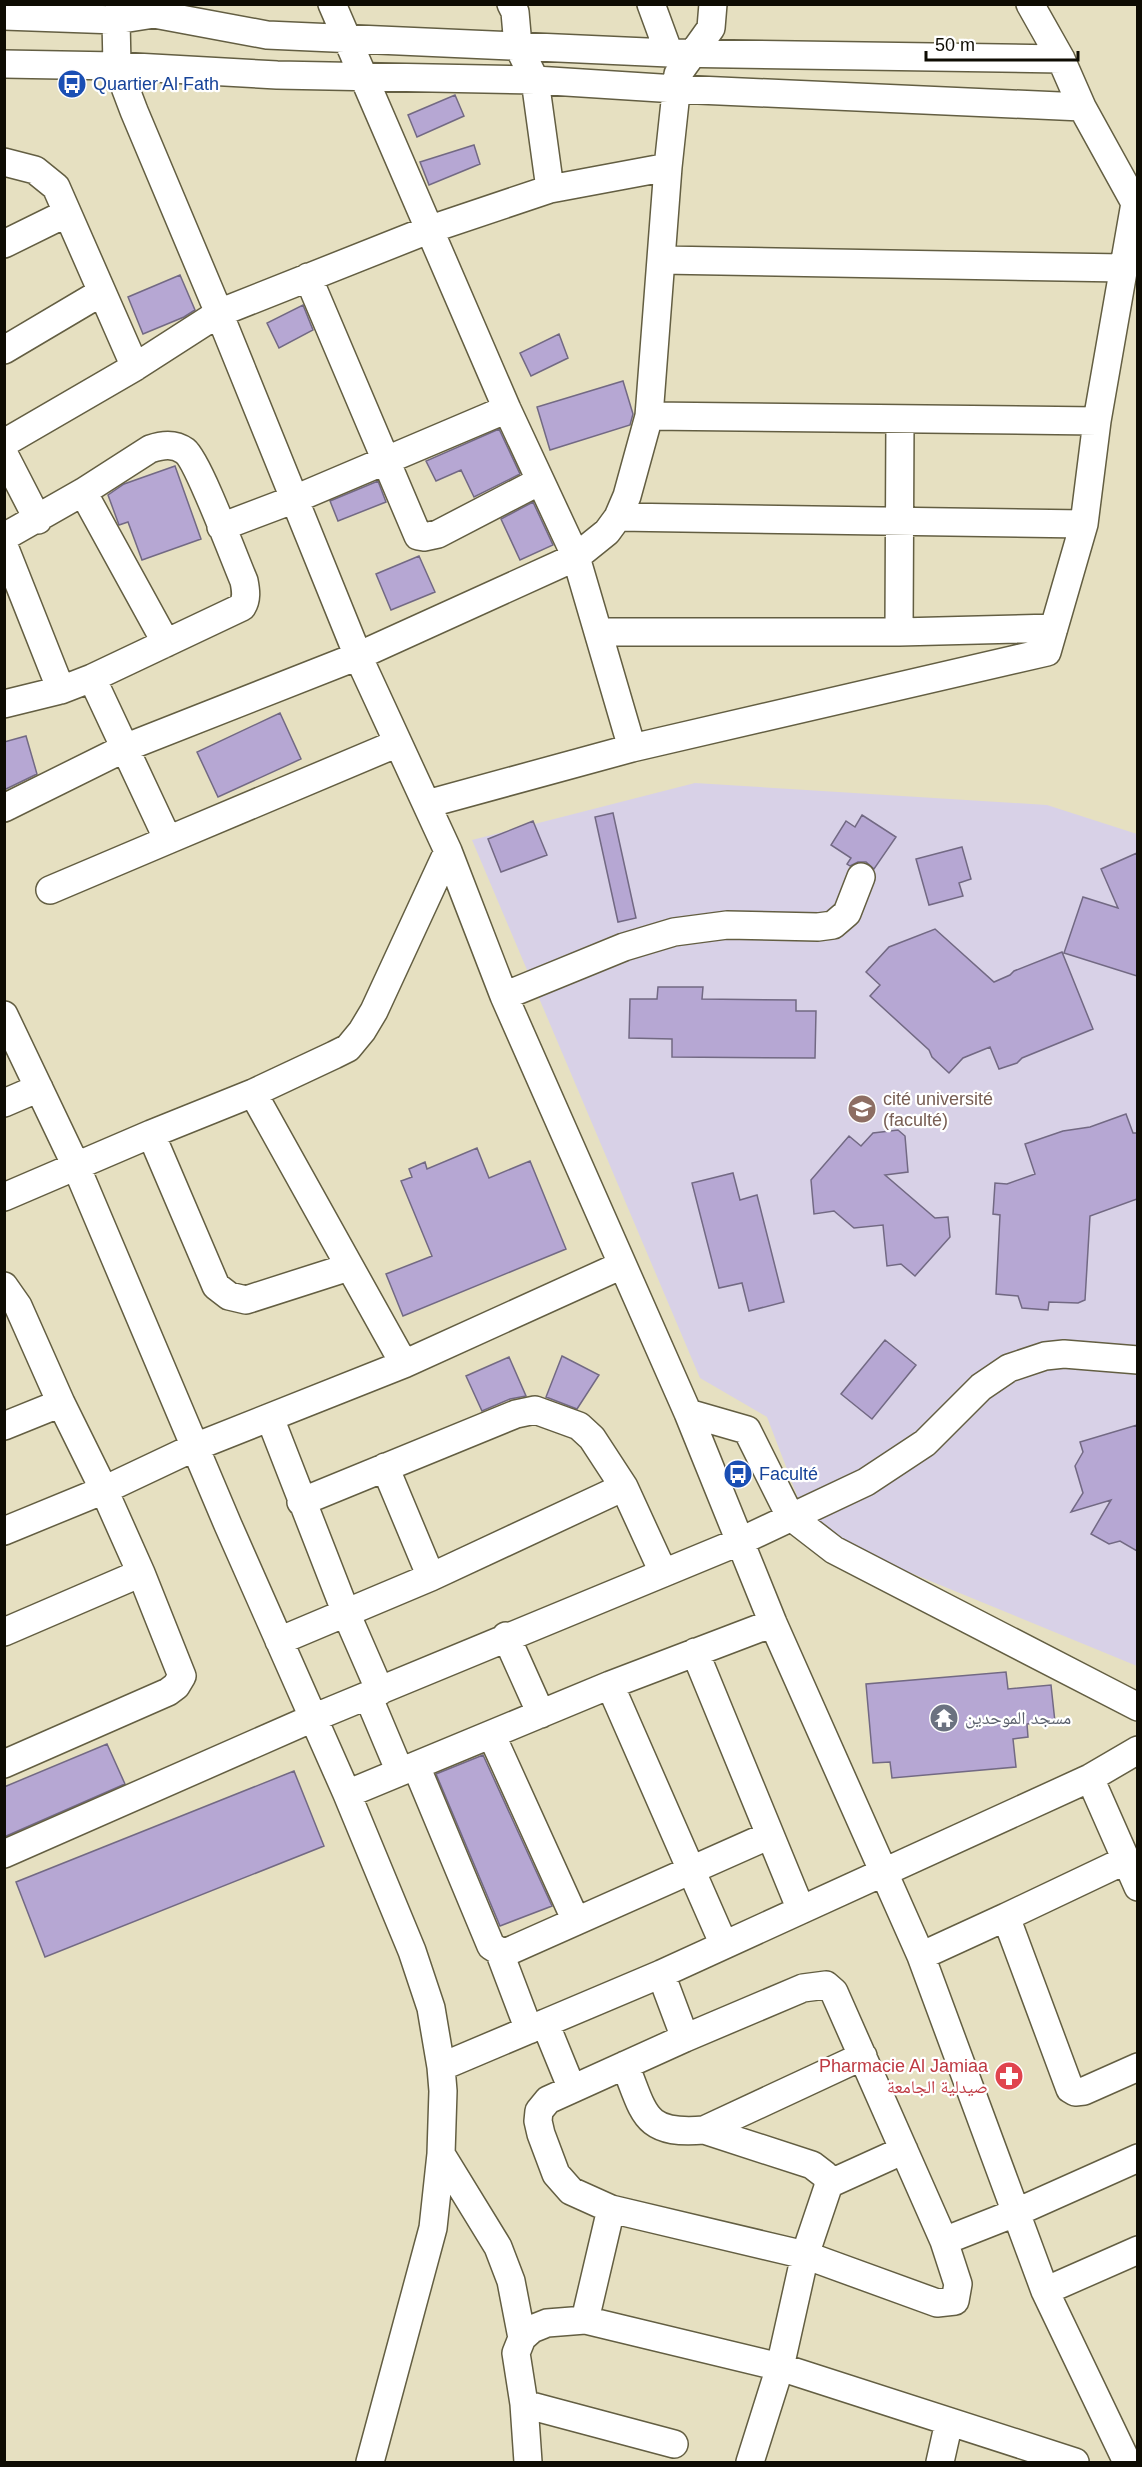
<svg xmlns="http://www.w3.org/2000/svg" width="1142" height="2467" font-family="Arial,'Noto Naskh Arabic',sans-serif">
  <rect width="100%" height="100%" fill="#e6e0c1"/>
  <path fill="#d8d1e7" d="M695,783l352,22 90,29v832l-326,-134 -44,-115 -67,-39 -228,-538z"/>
  <path fill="#b6a7d3" stroke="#726983" stroke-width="1.5" d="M455,95l9,21 -47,21 -9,-22z
    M474,145l6,19 -51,21 -9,-23z
    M180,275l15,35 -11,7 -41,17 -15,-37z
    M303,305l10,25 -34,18 -12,-25z
    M559,334l9,24 -37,18 -11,-23z
    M623,381l10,33 -3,11 -80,25 -13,-43z
    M499,429l21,45 -46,23 -13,-27 -25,11 -10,-20z
    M175,466l26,73 -59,21 -14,-38 -9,3 -11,-30 16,-11z
    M378,481l8,21 -48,19 -8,-20z
    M533,502l20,43 -33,15 -19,-41z
    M419,556l16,36 -44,18 -15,-36z
    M280,713l21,46 -83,38 -21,-45z
    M26,736l11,38 -33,16v-48z
    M613,813l23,105 -18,4 -23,-105z
    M862,815l34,22 -22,32 -8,-7h-8l-8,4 -3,-2 4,-6 -20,-13 15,-24 9,6z
    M533,821l14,34 -46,17 -13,-33z
    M962,847l9,32 -12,4 4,13 -34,9 -13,-46z
    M1137,853v123l-73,-23 19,-56 35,11 -17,-39z
    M935,929l59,53 16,-7 4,-4 48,-19 31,77 -71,29 -5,5 -18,6 -9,-22 -27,11 -14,15 -17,-16 -3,-7 -59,-54 10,-11 -14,-13 23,-25z
    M658,987h45l-1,12 94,1v11h20l-1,47 -143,-1v-18l-43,-1 1,-39h27z
    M1126,1114l7,19h4v66l-47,17 -5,84 -7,3 -29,-1 -1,8 -26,-2 -4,-12 -22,-2 4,-79 -7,-1 2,-31 12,1 28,-10 -10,-30 38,-13 27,-4z
    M898,1130l7,6 3,36 -23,3 50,43 13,-1 2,20 -35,39 -14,-12 -14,2 -4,-41 -29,3 -20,-17 -20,3 -3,-34 38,-44 12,10 12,-13z
    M477,1148l12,30 41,-17 36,88 -163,67 -17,-42 46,-18 -31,-75 11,-4 -3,-8 16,-7 2,7z
    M733,1173l7,27 17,-5 27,107 -35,9 -7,-28 -23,5 -27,-105z
    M885,1340l31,25 -44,54 -31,-25z
    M562,1356l37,19 -22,34 -31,-12z
    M509,1357l17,39 -16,3 -28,12 -16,-35z
    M1137,1425v126l-17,-10 -11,3 -18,-10 20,-34 -40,12 12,-19 -8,-27 8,-14 -3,-10z
    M1006,1672l2,17 43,-4 4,37 -28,2 1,13 -15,2 3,28 -124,11 -2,-16 -17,1 -7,-79z
    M107,1744l18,40 -121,53v-50z
    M483,1755l69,151 -52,20 -64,-152z
    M294,1771l30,75 -279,111 -29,-75z"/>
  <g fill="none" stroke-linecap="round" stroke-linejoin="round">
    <g stroke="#635e42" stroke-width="30">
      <path id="minor" d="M122,4l-6,16 1,46 17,45 85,202 139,343 90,195 56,145 184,417 85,210 148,333 124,335 82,171
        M332,4l175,405 69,148 56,191
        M511,4l4,8 3,34 17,34 15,109
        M651,4l18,49
        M4,16l112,4 38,-6 113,21 402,18 392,6
        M4,64l113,2 160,9 258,5 141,9 406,18
        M4,162l31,8 21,17 79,180
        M4,244l63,-31
        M662,260l462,8
        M308,277l110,259 6,1 14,-3 102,-53
        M4,350l98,-58
        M649,416l448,5
        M4,443l131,-76 84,-54 209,-83 122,-41 118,-22
        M4,454l34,66
        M83,492l83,151
        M618,517l466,7
        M221,527l74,-28 212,-90
        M4,537l79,-45 67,-43c12,-4 24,-6 35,2 13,10 50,109 59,130 2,10 3,18 -2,26l-150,71 -31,12 -57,14
        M4,546l57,144
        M598,632h301l155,-4
        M899,632l1,-213
        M427,804l205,-56 415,-96 37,-128 13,-103 38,-218 -53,-96 -21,-48 -31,-55
        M4,808l123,-61 231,-91 218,-99 31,-25 11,-15 9,-21 22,-80 19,-249 10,-93 33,-46 2,-24
        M168,840l230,-97
        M50,890l118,-50 -76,-162
        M504,996l120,-49 50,-15 53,-7 91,2 15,-2 14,-12 14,-36
        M4,1015l72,151 152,359 119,269 65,157 19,57 10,59 2,24 -2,63 -8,74 -63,234
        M253,1093l151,271
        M4,1103l35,-15
        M151,1134l65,152 13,10 17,4 103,-33
        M4,1197l147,-63 102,-41 81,-38 14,-7 14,-17 12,-20 74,-160
        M4,1286l14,20 43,97 43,87 37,83 41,103 -6,10 -8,6 -164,72
        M688,1413l59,17 43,86 44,34 304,157
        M270,1418l76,195 34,78
        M4,1426l57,-23
        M385,1467l46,110
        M624,1487l39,85
        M4,1531l100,-41 91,-43 209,-83 218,-99
        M4,1632l137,-59
        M506,1636l35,78
        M279,1641l152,-64 193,-90 -32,-49 -13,-12 -44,-16 -19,4 -215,88
        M695,1652l106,258
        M610,1685l114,260
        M368,1696l32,76
        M492,1736l84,185
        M416,1766l75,180 8,5 8,1 263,-117
        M1090,1778l48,109
        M347,1794l263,-109 163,-62
        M4,1854l309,-136 428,-177 125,-59 59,-39 56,-56 28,-19 36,-12 19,-2 74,6
        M1006,1917l120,-57
        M499,1951l30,79
        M921,1956l85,-39 64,172 5,3 9,-1 54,-24
        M661,1974l24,64
        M545,2023l27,66
        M863,2056l-159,74 108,35 13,10 4,9 -24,71 132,48 18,-2 3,-17 -14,-43
        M625,2065c20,49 18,70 79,65
        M441,2067l220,-93 429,-196 48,-28
        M441,2154l57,93 13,34 11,57
        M829,2184l75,-34
        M611,2209l-26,111 195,47 295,95
        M1045,2291l93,-41
        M524,2404l150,40
        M528,2462l-4,-58 -8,-51 6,-15 10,-9 15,-6 38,-3
        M750,2462l30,-95 25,-112 -194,-46 -40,-18 -15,-17 -15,-40 -3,-13 1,-10 9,-11 137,-62 118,-50 23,-3 8,7 110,249 71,-28 123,-55
        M940,2462l9,-40"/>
    </g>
    <use href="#minor" stroke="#fff" stroke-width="27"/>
  </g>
  <defs>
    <g id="bus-disc" transform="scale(1.5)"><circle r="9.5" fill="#1a4fb4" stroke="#fff"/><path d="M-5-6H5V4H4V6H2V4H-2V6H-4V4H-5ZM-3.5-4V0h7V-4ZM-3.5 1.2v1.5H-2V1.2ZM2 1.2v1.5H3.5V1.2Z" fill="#fff"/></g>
    <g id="university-disc" transform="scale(1.5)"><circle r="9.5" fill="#8d6e63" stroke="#fff"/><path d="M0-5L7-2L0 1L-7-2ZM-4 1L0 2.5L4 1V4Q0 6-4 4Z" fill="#fff"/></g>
    <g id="temple-disc" transform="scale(1.5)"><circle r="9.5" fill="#6b7280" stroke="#fff"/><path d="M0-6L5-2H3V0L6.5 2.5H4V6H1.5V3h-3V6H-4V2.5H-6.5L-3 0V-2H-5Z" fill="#fff"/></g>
    <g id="pharmacy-disc" transform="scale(1.5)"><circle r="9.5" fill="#e0444e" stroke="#fff"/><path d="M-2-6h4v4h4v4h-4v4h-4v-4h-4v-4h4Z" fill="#fff"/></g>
  </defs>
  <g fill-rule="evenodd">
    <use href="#bus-disc" x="72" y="84"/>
    <use href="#university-disc" x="862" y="1109"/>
    <use href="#bus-disc" x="738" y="1474"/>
    <use href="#temple-disc" x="944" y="1718"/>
    <use href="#pharmacy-disc" x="1009" y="2076"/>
  </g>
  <g text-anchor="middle" stroke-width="4.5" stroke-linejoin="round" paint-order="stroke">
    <g font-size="18" fill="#164399" stroke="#fff" text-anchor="start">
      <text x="93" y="90">Quartier Al Fath</text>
      <text x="759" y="1480">Faculté</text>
    </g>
    <g font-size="18" fill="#785e54" stroke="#fff" text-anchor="start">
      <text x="883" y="1105">cité université<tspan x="883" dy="21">(faculté)</tspan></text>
    </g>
    <g font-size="18" fill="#5b616d" stroke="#fff" text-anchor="start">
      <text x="965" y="1724">مسجد الموحدين</text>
    </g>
    <g font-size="18" fill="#be3a42" stroke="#fff" text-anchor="end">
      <text x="988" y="2072">Pharmacie Al Jamiaa<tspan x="988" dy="21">صيدلية الجامعة</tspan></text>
    </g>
  </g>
  <rect width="1142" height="2467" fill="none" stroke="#0e0c03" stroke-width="12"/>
  <path d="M926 51v9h152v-9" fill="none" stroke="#0e0c03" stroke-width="3"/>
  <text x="935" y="51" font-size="18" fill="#0e0c03" stroke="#ffffff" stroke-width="4.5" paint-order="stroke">50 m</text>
</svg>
